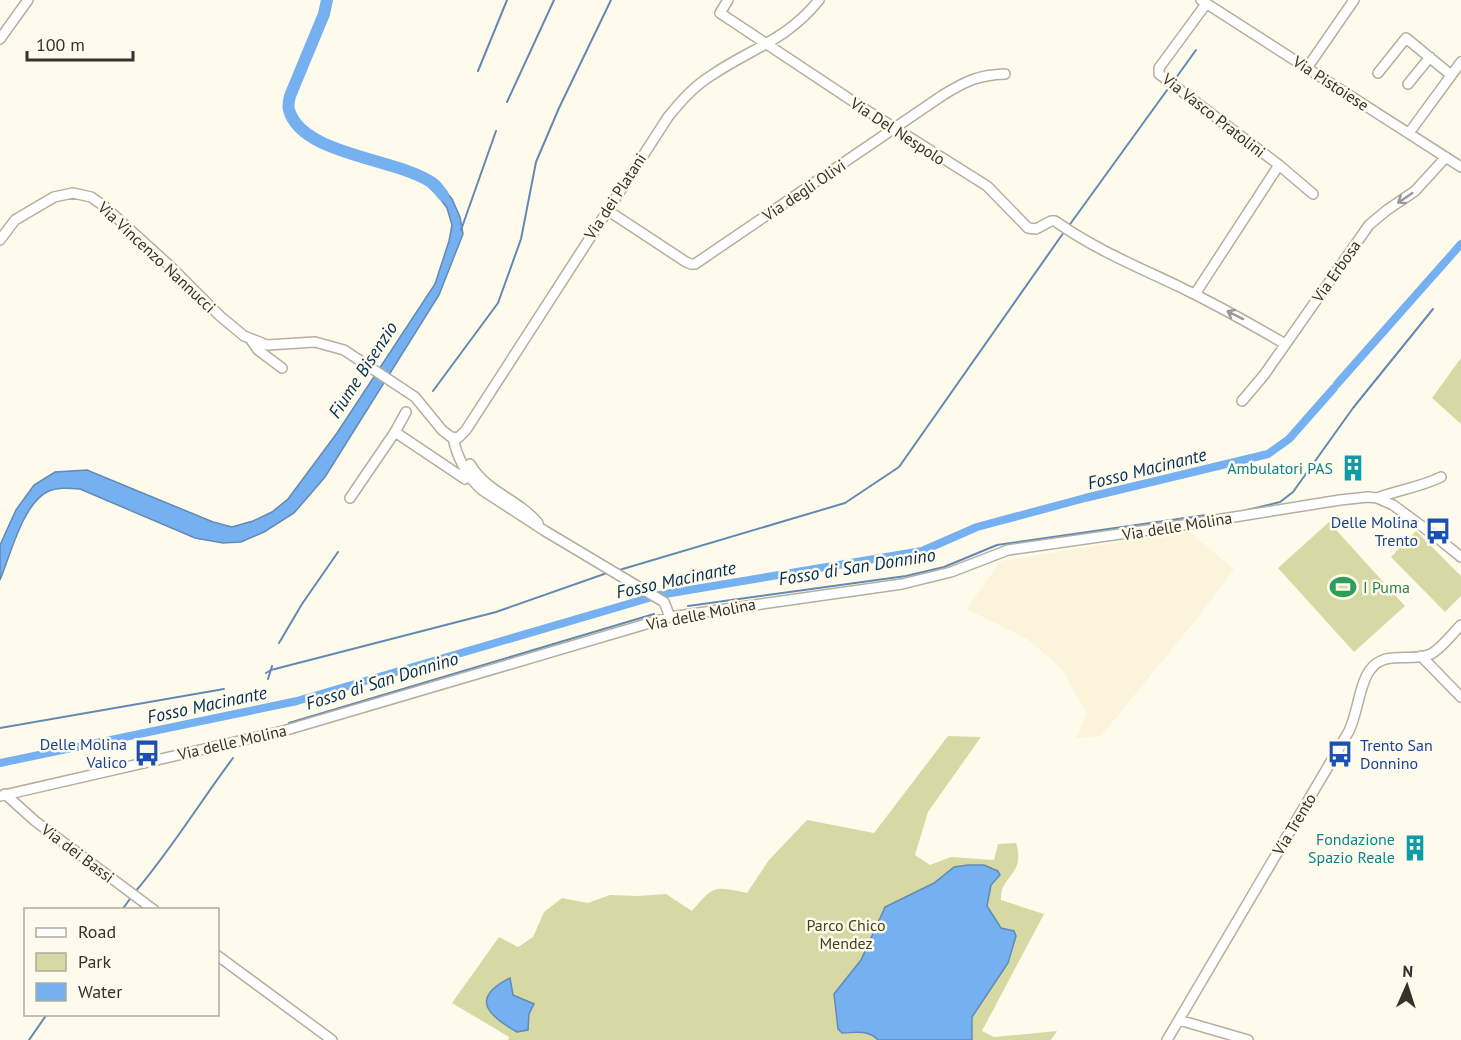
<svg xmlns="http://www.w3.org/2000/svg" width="1461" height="1040" font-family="'PT Sans',sans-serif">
  <rect width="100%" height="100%" fill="#fffbec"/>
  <path fill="#fbf3da" d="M1188,531l46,38 -35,47 -98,120 -25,2 11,-24 -26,-46 -35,-30 -60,-29 35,-48z"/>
  <path fill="#d7d9a5" d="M1461,358v66l-29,-26z
    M1329,522l76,84 -51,46 -76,-84z
    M1416,531l45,45v20l-16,16 -54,-55z
    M948,736l33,1 -53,75 -13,43 15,10 21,-8 43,3 4,-16 18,-1c10,33 -17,33 -15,57l43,14 -62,117 12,6 63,-6 -6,9h-543l1,-3 -57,-34 47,-66 19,10 15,-10 11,-25 18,-14 26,5 22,-8 28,1 28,-2 26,17c22,-26 22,-25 55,-18l22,-33 38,-40 67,13z"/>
  <path fill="#75b0f0" stroke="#628ab5" stroke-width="1.5" d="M437,181l15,18 8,18 3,17 -24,61 -114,182 -31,36 -30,19 -23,10 -18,1 -28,-5 -115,-49c-11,-1 -24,-2 -33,3 -24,12 -37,64 -47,88v-35l16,-35 18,-25 21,-13 32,-2 126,52 19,5 21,-6 19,-9 16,-13 49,-66 98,-149 14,-43 3,-16 -5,-17 -8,-11 -10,-10z
    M968,865h16l14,6 2,4 -9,10 -4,21 14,22 13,3 2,5 -8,27 -36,54v23h-94c-11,-11 -22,-7 -36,-7l-4,-4 -4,-35 27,-34 24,-53 49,-24 20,-16z
    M510,978l3,17 21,9 -5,10 -1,16 -11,2c-30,-17 -47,-34 -7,-54z"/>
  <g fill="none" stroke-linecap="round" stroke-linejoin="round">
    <path stroke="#628ab5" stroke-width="2" d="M478,71l29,-71
      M1173,82l23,-32
      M507,102l47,-102
      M1068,227l102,-141
      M461,230l35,-99
      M433,391l65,-88 23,-64 15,-77 23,-54 52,-108
      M1247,510l33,-8 13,-10 60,-84 80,-99
      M616,571l229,-68 54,-36 165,-235
      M688,606l218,-30 38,-9 53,-22 209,-30
      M279,643l23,-39 36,-52
      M266,673l5,-3 225,-58 111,-39
      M268,679l4,-13
      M289,723l365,-109
      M0,728l224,-39
      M135,892c36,-42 65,-90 98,-134
      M122,910l10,-14
      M29,1040l18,-26"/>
    <path stroke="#75b0f0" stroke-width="8" d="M1337,384l124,-140
      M0,763l297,-62 362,-106 263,-44 55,-24 108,-29 183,-44 21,-15 45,-51"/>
    <path stroke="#75b0f0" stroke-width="12" d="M327,0l-3,14 -34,82c-1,4 -2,11 -1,14 13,46 110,48 145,74 3,3 6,7 9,11"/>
    <g stroke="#b4af9e" stroke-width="12">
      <path id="minor" d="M728,0l-8,13 140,93 127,80 41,42 8,1 15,-8h4c41,29 81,45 125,66 37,18 71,37 105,57
        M1201,0l260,167
        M0,39l28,-39
        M1307,68l47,-68
        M1378,73l28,-35 45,37
        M1408,84l22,-27
        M1409,133l52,-71
        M1279,165l34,29
        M607,210l79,52 5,2h4l248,-169c23,-14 35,-20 62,-21
        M0,240l15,-20 39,-23 19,-4 18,4 13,9 67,61 49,49 24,20 23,9 48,-3 29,8 71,47 27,33 9,7 7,1
        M1195,294l84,-129 -120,-91v-6l47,-64
        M251,340l7,10 24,18
        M1242,401l22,-26 105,-150 18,-15 28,-19 31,-34
        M406,412l-11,20 70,47 8,-6
        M453,438c4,19 14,39 29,52l63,41 119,71 6,15
        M458,438l8,-8 202,-313c13,-16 26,-31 44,-42 40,-27 75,-35 107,-75
        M470,464c16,28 48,35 68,59
        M350,498l45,-66
        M1377,498c21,-8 44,-11 64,-21
        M1421,656l40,41
        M5,794l30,27 119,89
        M0,796l283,-65 387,-114 232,-33 49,-12 57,-22 189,-27 143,-23 28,-3 9,1 16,7 41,30 27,22
        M218,956l114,84
        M1179,1020l69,20
        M1167,1040l182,-309c9,-19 10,-46 21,-61 15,-21 41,-7 61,-16 11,-6 21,-20 30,-29"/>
    </g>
    <use href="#minor" stroke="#fff" stroke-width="9"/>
  </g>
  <defs><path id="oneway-shaft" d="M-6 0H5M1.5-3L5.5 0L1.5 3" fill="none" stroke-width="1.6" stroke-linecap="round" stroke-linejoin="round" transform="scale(1.5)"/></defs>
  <g stroke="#9a9895">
    <use href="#oneway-shaft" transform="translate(1405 198) rotate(146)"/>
    <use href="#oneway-shaft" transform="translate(1235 315) rotate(-153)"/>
  </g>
  <defs>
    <g id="building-bare" transform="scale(2.07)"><path d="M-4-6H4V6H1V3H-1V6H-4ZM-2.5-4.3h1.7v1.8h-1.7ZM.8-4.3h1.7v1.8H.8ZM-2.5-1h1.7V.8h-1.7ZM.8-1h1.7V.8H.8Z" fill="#0f9aa8" stroke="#fffbec" stroke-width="2.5" paint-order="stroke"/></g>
    <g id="bus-bare" transform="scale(2.07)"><path d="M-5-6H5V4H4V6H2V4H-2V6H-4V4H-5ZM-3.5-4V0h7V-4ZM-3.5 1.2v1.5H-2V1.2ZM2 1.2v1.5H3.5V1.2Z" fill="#1a4fb4" stroke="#fffbec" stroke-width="2.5" paint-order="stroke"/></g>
    <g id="stadium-bare" transform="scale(2.07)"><path d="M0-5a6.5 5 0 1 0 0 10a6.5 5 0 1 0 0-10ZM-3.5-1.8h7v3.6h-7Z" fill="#2e9e5b" stroke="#fffbec" stroke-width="2.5" paint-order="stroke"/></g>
  </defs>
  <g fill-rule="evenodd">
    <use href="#building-bare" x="1353" y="468"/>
    <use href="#bus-bare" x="1438" y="531"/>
    <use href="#stadium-bare" x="1343" y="587"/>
    <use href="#bus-bare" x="147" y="753"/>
    <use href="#bus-bare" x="1340" y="754"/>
    <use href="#building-bare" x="1415" y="848"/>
  </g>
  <g text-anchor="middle" stroke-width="5" stroke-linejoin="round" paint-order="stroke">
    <g font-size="16" fill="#34322b" stroke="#fffbec">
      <text transform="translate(1331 83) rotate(33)" y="6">Via Pistoiese</text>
      <text transform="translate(1214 115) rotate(38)" y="6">Via Vasco Pratolini</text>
      <text transform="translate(898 131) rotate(33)" y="6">Via Del Nespolo</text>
      <text transform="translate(804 190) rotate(-34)" y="6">Via degli Olivi</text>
      <text transform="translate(615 196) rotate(-57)" y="6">Via dei Platani</text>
      <text transform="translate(157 257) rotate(43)" y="6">Via Vincenzo Nannucci</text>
      <text transform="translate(1336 271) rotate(-55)" y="6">Via Erbosa</text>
      <text transform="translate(1177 526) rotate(-9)" y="6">Via delle Molina</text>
      <text transform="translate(701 614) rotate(-11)" y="6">Via delle Molina</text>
      <text transform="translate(232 742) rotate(-13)" y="6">Via delle Molina</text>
      <text transform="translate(1294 824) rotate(-59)" y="6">Via Trento</text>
      <text transform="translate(78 853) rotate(37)" y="6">Via dei Bassi</text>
    </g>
    <g font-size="16" fill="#0d838f" stroke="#fffbec" text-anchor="end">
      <text x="1333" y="474">Ambulatori PAS</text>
      <text x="1395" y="845">Fondazione<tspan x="1395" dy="18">Spazio Reale</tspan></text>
    </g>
    <g font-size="16" fill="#164399" stroke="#fffbec" text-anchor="end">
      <text x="1418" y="528">Delle Molina<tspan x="1418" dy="18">Trento</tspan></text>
      <text x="127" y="750">Delle Molina<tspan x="127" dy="18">Valico</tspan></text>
      <text x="1360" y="751" text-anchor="start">Trento San<tspan x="1360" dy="18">Donnino</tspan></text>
    </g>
    <g font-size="16" fill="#27864d" stroke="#fffbec" text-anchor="start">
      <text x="1363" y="593">I Puma</text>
    </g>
    <g font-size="16" fill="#42431d" stroke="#fffbec">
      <text x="846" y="931">Parco Chico<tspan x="846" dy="18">Mendez</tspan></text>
    </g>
    <g font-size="18" font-style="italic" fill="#032e57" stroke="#fffbec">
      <text transform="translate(363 370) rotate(-57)" y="6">Fiume Bisenzio</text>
      <text transform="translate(1147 469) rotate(-14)" y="6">Fosso Macinante</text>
      <text transform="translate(857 567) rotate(-9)" y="6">Fosso di San Donnino</text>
      <text transform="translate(676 580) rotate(-12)" y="6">Fosso Macinante</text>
      <text transform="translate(382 681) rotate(-17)" y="6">Fosso di San Donnino</text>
      <text transform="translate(207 705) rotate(-12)" y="6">Fosso Macinante</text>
    </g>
  </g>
  <rect x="24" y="908" width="195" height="108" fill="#fffbec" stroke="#aeab9f" stroke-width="1.5"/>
  <rect x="36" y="928" width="30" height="9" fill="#ffffff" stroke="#aeab9f" stroke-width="1.5"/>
  <text x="78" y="938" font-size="18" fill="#34322b">Road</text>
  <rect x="36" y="953" width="30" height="18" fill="#d7d9a5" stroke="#aeab9f" stroke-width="1.5"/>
  <text x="78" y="968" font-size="18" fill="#34322b">Park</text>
  <rect x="36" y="983" width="30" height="18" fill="#75b0f0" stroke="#aeab9f" stroke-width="1.5"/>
  <text x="78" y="998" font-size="18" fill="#34322b">Water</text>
  <g transform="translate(1407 986) rotate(3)" stroke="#fffbec" stroke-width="4.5" paint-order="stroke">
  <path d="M0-4.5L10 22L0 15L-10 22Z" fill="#34322b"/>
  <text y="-9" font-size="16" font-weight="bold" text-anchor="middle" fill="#34322b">N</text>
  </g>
  <path d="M27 51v9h106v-9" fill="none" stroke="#34322b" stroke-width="3"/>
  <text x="36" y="51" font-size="18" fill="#34322b" stroke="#fffbec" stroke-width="4.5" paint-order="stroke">100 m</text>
</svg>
